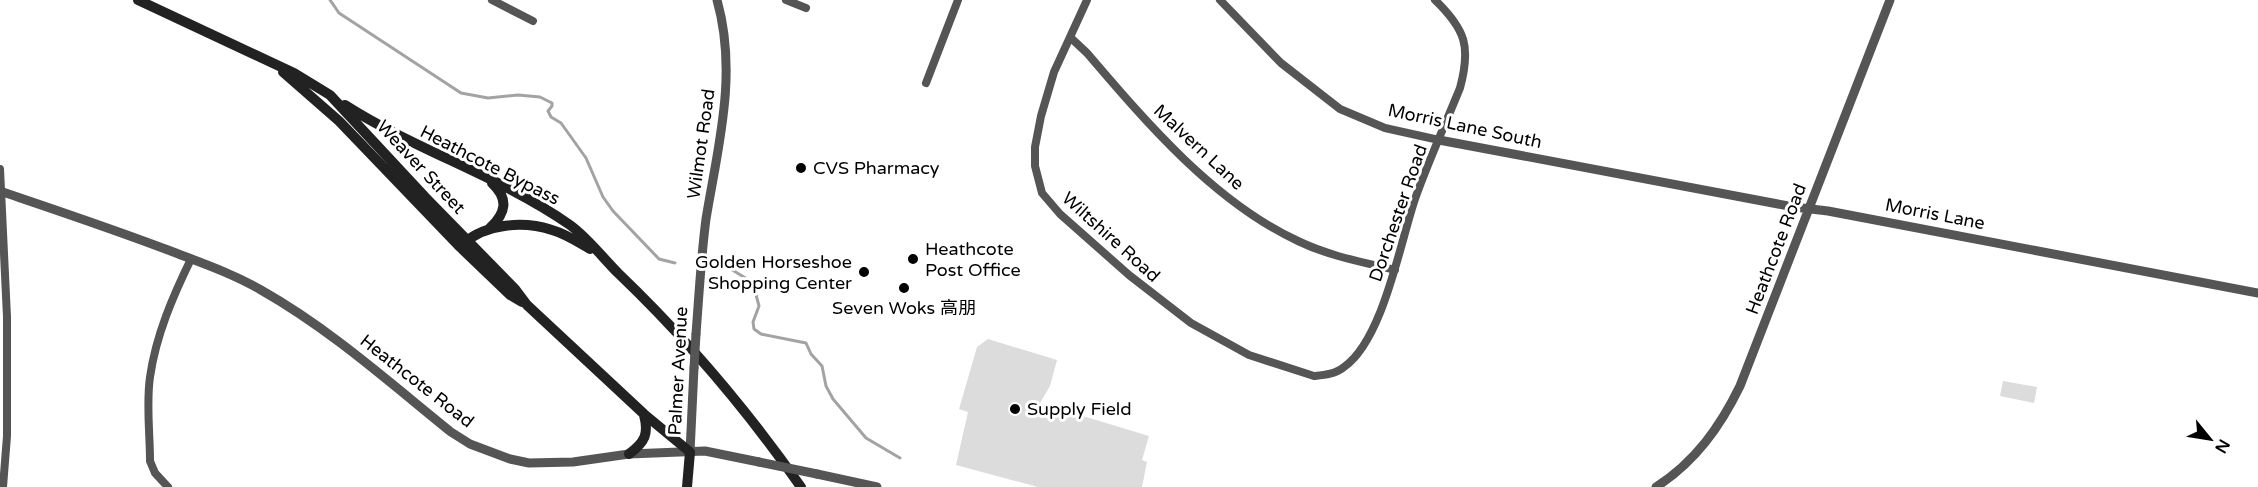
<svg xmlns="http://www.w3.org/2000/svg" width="2258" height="487" font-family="'Varela Round','Noto Sans SC',sans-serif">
  <rect width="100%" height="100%" fill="#fff"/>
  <path fill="#dcdcdc" d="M988,339l69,21 -7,26 -10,17 109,33 -7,24 5,2 -5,25h-104l-82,-22 12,-53 -9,-3 18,-62z
    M2003,381l34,6 -3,16 -34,-7z"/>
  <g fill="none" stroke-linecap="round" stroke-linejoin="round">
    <path stroke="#a3a3a3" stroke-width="3" d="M330,0l9,13 122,80 27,5 30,-3 22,2 12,6v3l-4,5 3,6 10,6 25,35 17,39 10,14 46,48 16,4
      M726,266l21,13 8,12 4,15 -6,16 1,7 7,5 45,9 5,11 11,12 4,20 7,13 33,39 34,20"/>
    <path stroke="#555" stroke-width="8" d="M492,0l41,21
      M786,0l20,8
      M1087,0l-33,72 -13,44 -6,31v19l7,27 18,21 69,61 62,48 58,32 65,21c10,-1 22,-2 30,-9 39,-27 56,-124 71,-168 13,-37 30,-74 45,-111 11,-41 6,-58 -25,-88
      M1220,0l61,63 59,46 45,19 54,12
      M1071,38l16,15c59,69 127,149 211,188 31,15 64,21 97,29
      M926,83l32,-83
      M0,169l7,148v119l-4,51
      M168,487l-13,-14 -5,-12c0,-28 -4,-57 0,-84 6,-42 23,-81 41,-118"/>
    <path stroke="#555" stroke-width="9" d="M1439,140l355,67 34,4 430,82
      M0,191c56,19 113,38 168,59 31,12 64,23 93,40 69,39 128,92 190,142l19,12 40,15 19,4 44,-1 56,-8 76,-3 54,11
      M696,334c3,-39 5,-77 10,-115 12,-73 32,-145 11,-219
      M690,452l4,-84
      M817,474l60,13
      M1656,487c39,-25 64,-60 84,-101l150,-386"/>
    <path stroke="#222" stroke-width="10" d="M138,0l156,73 36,22 95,102 90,92 12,16 117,109 46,38 -3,35
      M283,72l56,49 121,126 50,48 12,7
      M345,105c72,46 155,71 225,120 18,13 32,32 48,48 68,65 129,137 183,214
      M490,228c16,-15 19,-29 2,-45
      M463,244c23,-21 61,-23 89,-14 14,4 26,12 38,19
      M629,454c16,-12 20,-20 15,-39"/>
    <path stroke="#555" stroke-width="9" d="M694,368l2,-34
      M759,462l58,12"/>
  </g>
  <g fill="#000" stroke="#fff" stroke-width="2">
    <circle cx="801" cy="168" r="6"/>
    <circle cx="913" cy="259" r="6"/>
    <circle cx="864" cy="272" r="6"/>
    <circle cx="904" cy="288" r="6"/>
    <circle cx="1015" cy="409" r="6"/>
  </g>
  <g text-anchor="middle" stroke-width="6" stroke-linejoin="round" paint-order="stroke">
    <g font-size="18" fill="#000" stroke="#fff">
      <text transform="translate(1465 126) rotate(12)" y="6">Morris Lane South</text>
      <text transform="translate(701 144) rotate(-82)" y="6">Wilmot Road</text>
      <text transform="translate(1199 147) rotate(43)" y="6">Malvern Lane</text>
      <text transform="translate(490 165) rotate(27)" y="6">Heathcote Bypass</text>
      <text transform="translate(421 167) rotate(47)" y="6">Weaver Street</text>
      <text transform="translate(1398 213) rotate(-71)" y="6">Dorchester Road</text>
      <text transform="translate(1935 214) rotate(11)" y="6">Morris Lane</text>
      <text transform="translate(1111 237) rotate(42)" y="6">Wiltshire Road</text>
      <text transform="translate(1776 249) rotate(-69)" y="6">Heathcote Road</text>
      <text transform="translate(678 371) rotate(-87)" y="6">Palmer Avenue</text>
      <text transform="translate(417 381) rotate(38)" y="6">Heathcote Road</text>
    </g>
    <g font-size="18" fill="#000" stroke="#fff" text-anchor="start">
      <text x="813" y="174">CVS Pharmacy</text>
      <text x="925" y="255">Heathcote<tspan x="925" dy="21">Post Office</tspan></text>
      <text x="852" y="268" text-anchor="end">Golden Horseshoe<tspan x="852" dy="21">Shopping Center</tspan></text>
      <text x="904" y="314" text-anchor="middle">Seven Woks 高朋</text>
      <text x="1027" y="415">Supply Field</text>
    </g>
  </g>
  <g transform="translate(2210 439) rotate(120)" stroke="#ffffff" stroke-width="4.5" paint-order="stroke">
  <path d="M0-4.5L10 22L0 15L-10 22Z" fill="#000000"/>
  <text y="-9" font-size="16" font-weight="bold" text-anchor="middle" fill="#000000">N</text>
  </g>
</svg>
